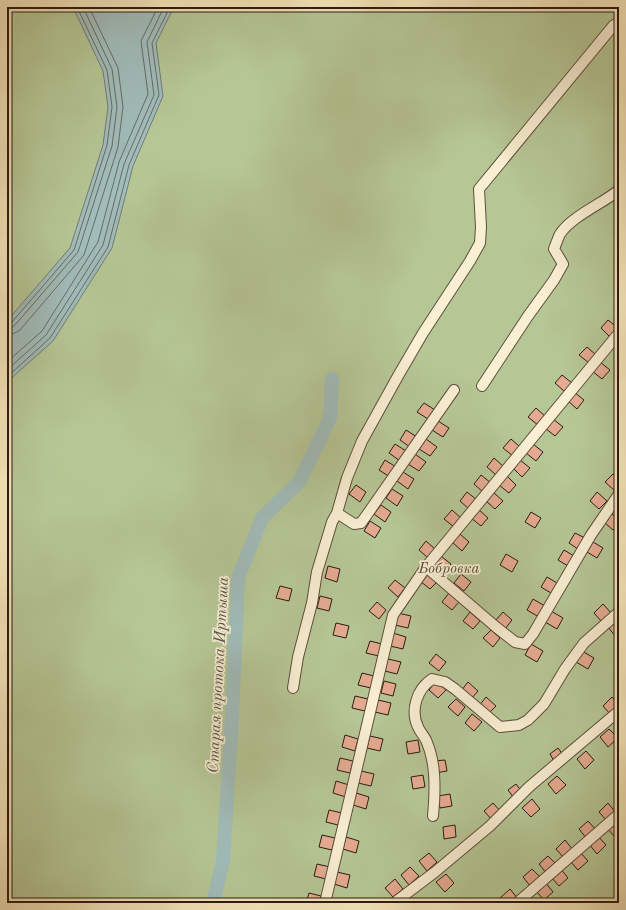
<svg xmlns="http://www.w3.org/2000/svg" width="626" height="910" font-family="'Old Standard TT',serif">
  <rect width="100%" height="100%" fill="#f6e7bc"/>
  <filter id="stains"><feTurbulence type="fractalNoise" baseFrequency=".005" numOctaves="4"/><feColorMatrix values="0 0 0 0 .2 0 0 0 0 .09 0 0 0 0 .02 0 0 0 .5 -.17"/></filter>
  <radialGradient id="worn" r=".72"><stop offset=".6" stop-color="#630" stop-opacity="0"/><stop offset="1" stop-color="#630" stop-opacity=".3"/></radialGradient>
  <path fill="#b6c796" stroke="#707154" d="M7,7h612v896h-612z"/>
  <path fill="#a1bdbb" stroke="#727c77" d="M73,7h101l-18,36 7,53 -30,70 -21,82 -59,93 -46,41v-61l63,-73 33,-103 5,-38 -5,-36z"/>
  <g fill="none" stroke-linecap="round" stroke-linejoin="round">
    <path stroke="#666c66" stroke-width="1" d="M7,324l5,-2 62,-72 33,-105 5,-38 -5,-37 -30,-63
      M7,329l4,-1 4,-3 63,-73 34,-106 5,-39 -5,-38 -29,-62
      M7,335l6,-1 7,-4 64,-75 34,-108 5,-40 -5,-39 -29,-61
      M7,362l35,-31 56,-89 21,-80 29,-68 -7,-53 17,-34
      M7,370l39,-35 57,-90 21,-81 30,-69 -7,-53 17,-35
      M7,377l43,-39 58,-91 21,-82 30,-70 -7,-52 18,-36"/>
    <path stroke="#a1bdbb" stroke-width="14" d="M213,903l10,-42 9,-143 6,-140 24,-60 37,-36 31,-64 2,-39"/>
  </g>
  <path fill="#e5ab92" stroke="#2b1b12" d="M608,320l10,8 -8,9 -9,-9z
    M619,338v13l-6,-6z
    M587,347l9,8 -7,8 -10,-8z
    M600,362l10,8 -8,9 -10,-8z
    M562,375l10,8 -7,9 -10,-9z
    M574,392l10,8 -7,9 -10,-9z
    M424,403l11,7 -7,9 -11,-7z
    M536,408l10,9 -8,8 -10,-8z
    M553,419l10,8 -8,9 -10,-8z
    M438,421l11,7 -6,9 -11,-7z
    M406,430l11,7 -7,10 -10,-7z
    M426,439l11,8 -7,9 -11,-7z
    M511,439l9,8 -7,9 -10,-8z
    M395,444l11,7 -6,10 -11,-8z
    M533,444l10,8 -7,9 -10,-8z
    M415,454l11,8 -7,9 -11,-7z
    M494,458l10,9 -8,8 -9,-8z
    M385,460l11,7 -6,10 -11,-7z
    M520,460l10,8 -8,9 -9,-9z
    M403,472l11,7 -6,10 -11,-8z
    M613,474l6,5v7l-4,5 -10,-9z
    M481,475l10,8 -8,9 -9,-8z
    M507,476l9,9 -7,8 -10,-8z
    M356,485l10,7 -6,10 -11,-8z
    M392,489l11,7 -6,10 -11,-8z
    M467,492l10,8 -8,9 -9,-8z
    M493,492l10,9 -8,8 -9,-8z
    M597,492l10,9 -8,8 -9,-8z
    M381,505l10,7 -6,10 -11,-8z
    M478,509l10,9 -7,8 -10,-8z
    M452,510l10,9 -8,8 -10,-8z
    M531,512l10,6 -6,10 -10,-6z
    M611,513l8,7v4l-6,6 -9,-8z
    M370,521l11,7 -6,10 -11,-7z
    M575,533l10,5 -7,11 -9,-6z
    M460,534l9,8 -7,9 -10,-9z
    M426,541l10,9 -8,8 -9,-8z
    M593,542l10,6 -6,10 -10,-6z
    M564,550l10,6 -6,10 -10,-6z
    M506,554l12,7 -6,11 -12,-7z
    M441,556l10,8 -7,9 -10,-9z
    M328,566l12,3 -3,13 -12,-4z
    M428,572l10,9 -8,8 -10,-8z
    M461,574l10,8 -7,9 -10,-8z
    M547,577l10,6 -6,10 -10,-6z
    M395,580l10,8 -7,9 -10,-9z
    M280,586l12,3 -3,12 -13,-3z
    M449,593l10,9 -7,8 -10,-8z
    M320,596l12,3 -3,12 -12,-3z
    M533,599l12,7 -6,11 -12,-7z
    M377,602l9,8 -7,9 -10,-8z
    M603,604l9,10 -10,8 -8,-9z
    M551,611l12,7 -6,11 -12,-7z
    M470,612l10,9 -7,8 -10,-8z
    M503,612l9,8 -7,9 -10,-8z
    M398,613l13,3 -3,12 -13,-3z
    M618,619l1,2v13l-3,3 -8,-10z
    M336,623l13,3 -3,12 -13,-3z
    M491,630l9,8 -7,9 -10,-9z
    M393,633l13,4 -3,12 -13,-3z
    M370,641l12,3 -3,12 -13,-3z
    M531,644l12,7 -6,11 -12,-7z
    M582,651l12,7 -6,11 -12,-7z
    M436,654l10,8 -7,9 -10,-8z
    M388,659l13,3 -4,12 -12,-3z
    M362,673l12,3 -3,12 -13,-3z
    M384,681l12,3 -3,12 -12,-3z
    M436,681l10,9 -8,8 -9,-8z
    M468,682l10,9 -7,8 -10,-8z
    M355,696l13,3 -3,12 -13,-3z
    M486,697l10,9 -8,8 -9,-8z
    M612,697l7,8v3l-8,7 -8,-9z
    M456,699l9,8 -7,9 -10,-9z
    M378,700l13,3 -3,12 -13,-3z
    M472,714l10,8 -8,9 -9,-8z
    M609,729l9,9 -10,9 -8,-10z
    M345,735l13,4 -3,12 -13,-4z
    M370,736l13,3 -3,12 -13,-3z
    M418,740l2,12 -12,2 -2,-12z
    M558,748l5,7 -9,6 -4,-7z
    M586,751l8,9 -9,9 -8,-10z
    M340,758l13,3 -3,12 -13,-3z
    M445,760l2,11 -12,2 -1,-12z
    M361,771l13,3 -3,12 -13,-3z
    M423,775l2,12 -12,2 -2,-12z
    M557,776l9,9 -10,9 -8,-10z
    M336,781l13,4 -3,12 -13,-4z
    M516,784l6,8 -8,6 -6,-8z
    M356,793l13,4 -3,12 -13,-4z
    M450,794l2,12 -12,2 -2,-12z
    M532,799l8,10 -9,8 -9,-9z
    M493,803l8,9 -9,8 -8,-9z
    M608,803l8,10 -9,8 -8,-9z
    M329,810l13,3 -4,12 -12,-3z
    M616,819l3,3v11l-4,4 -9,-10z
    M588,821l8,9 -9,9 -8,-10z
    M455,825l1,12 -12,2 -1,-12z
    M322,835l13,3 -3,12 -13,-3z
    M598,836l8,9 -9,9 -8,-10z
    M346,837l13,4 -3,12 -13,-4z
    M565,840l8,10 -9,8 -8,-9z
    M580,852l8,9 -10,9 -8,-9z
    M429,853l8,9 -10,9 -8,-10z
    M548,856l9,9 -10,9 -8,-10z
    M317,864l13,3 -4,12 -12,-3z
    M410,867l9,9 -10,9 -8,-10z
    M560,868l8,10 -9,8 -8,-9z
    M532,869l9,9 -10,9 -8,-10z
    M337,872l13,3 -3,13 -13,-4z
    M446,874l8,9 -9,9 -9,-10z
    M395,879l8,10 -10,8 -8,-9z
    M545,882l8,10 -9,8 -8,-9z
    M510,889l8,10 -5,4h-8l-5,-5z
    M309,893l12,3 -1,7h-14z"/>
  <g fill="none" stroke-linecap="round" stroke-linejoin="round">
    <g stroke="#5e4e3c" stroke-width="12">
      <path id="minor" d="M482,386l46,-70 26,-36 9,-16 -9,-15c2,-5 4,-11 6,-15 12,-18 42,-30 59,-44
        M337,513l17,11 7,-1 5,-7 88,-126
        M426,567l70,60 19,15 10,2 8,-10 58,-99 28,-41
        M293,688l5,-31 14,-54 5,-31 15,-50 5,-9 10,-35 15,-37 36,-65 25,-43 47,-72 10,-18 1,-16 -2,-38 134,-163 6,-4
        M433,816c2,-20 3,-42 -2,-61 -1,-5 -3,-10 -5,-15 -2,-4 -6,-8 -8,-13 -8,-17 -1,-38 14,-48l13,3 10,7 45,38 19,-2 9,-5 16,-16 21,-35 19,-26 35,-31
        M325,903l68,-288 33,-48 193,-234
        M394,903l41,-31 55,-46 39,-39 90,-76
        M517,903l102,-89"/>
    </g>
    <use href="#minor" stroke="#f9efd3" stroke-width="10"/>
  </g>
  <g text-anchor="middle" stroke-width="3.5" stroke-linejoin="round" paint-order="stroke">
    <g font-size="15" font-style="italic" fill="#554f3a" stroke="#f9efd3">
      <text x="449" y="573">Бобровка</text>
    </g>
    <g font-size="16" font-style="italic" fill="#54544d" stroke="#f9efd3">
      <text transform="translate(217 675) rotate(-87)" y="6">Старая протока Иртыша</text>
    </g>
  </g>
  <rect width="626" height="910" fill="none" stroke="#f6e7bc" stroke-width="24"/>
  <rect x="8" y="8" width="610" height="894" fill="none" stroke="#2b1b12" stroke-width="2"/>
  <rect x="12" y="12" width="602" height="886" fill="none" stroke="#2b1b12"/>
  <rect width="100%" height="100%" filter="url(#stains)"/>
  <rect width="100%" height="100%" fill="url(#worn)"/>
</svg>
